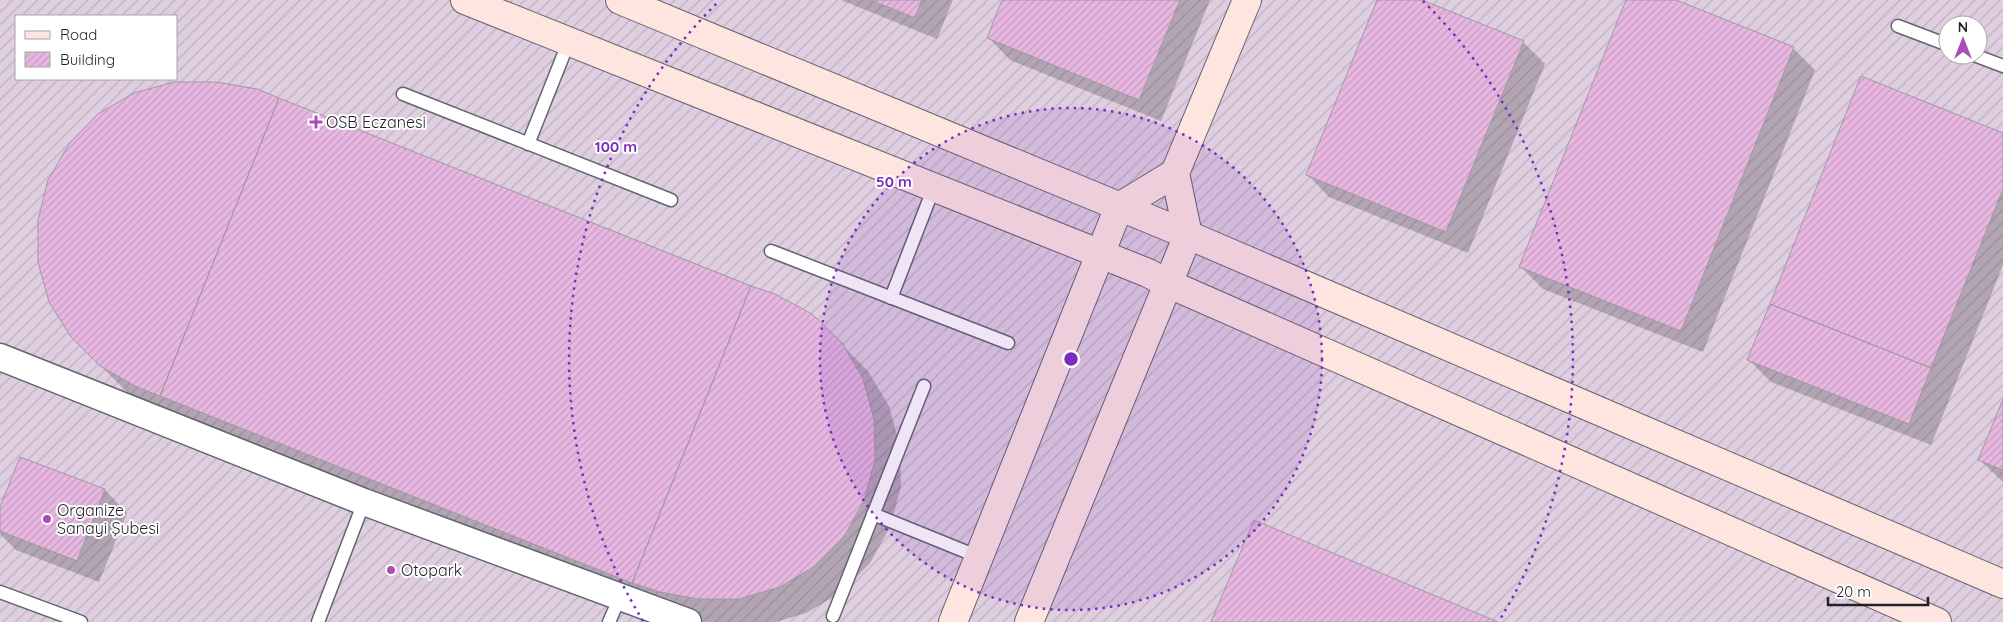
<svg xmlns="http://www.w3.org/2000/svg" width="2003" height="622" font-family="Quicksand,sans-serif">
  <defs>
    <pattern id="industrial-furrows" width="10" height="10" patternUnits="userSpaceOnUse" patternTransform="scale(1.25)"><rect width="10" height="10" fill="#dfcedf"/><path d="M-1 1l2-2M0 10L10 0M9 11l2-2" fill="none" stroke="#bfb1bf"/></pattern>
    <pattern id="building-hatch" width="6" height="6" patternUnits="userSpaceOnUse" patternTransform="scale(1.25)"><rect width="6" height="6" fill="#e7b7e1"/><path d="M-1 1l2-2M0 6l6-6M5 7l2-2" fill="none" stroke="#c69dc1"/></pattern>
  </defs>
  <rect width="100%" height="100%" fill="#d9dee7"/>
  <path fill="url(#industrial-furrows)" fill-rule="evenodd" d="M0,0h2003v622h-2003zM16,16h160v63h-160zM1948,25h30v30h-30z"/>
  <path fill="#0003" d="M841,0h112l-16,39z
    M1004,0h206l-49,121 -151,-61 -22,-23z
    M1379,0h40l104,42 22,22 -77,189 -139,-56 -22,-23z
    M1628,0h44l121,48 22,22 -112,282 -160,-63 -22,-22z
    M257,90l518,205 66,49 27,27 21,35 11,40 1,41 -11,40 -20,36 -28,29 -36,21 -30,9h-69l-20,-4 -523,-205 -36,-20 -29,-29z
    M2003,134v131l-72,180 -160,-63 -22,-22z
    M2003,403v79l-23,-22z
    M20,458l85,32 22,23 -28,69 -83,-32 -16,-16v-23z"/>
  <path fill="url(#building-hatch)" stroke="#a199a0" d="M871,0h51l-7,18z
    M1002,0h178l-41,100 -152,-62z
    M1377,0h45l102,41 -78,191 -140,-57z
    M1626,0h50l118,47 -113,284 -162,-64z
    M1861,76l142,57v56l-72,179 -161,-64z
    M174,82h42l41,7 22,9 -119,298 -23,-9 -37,-21 -29,-29 -22,-35 -11,-40v-42l10,-40 21,-36 29,-30 36,-21z
    M279,98l472,188 -119,297 -472,-187z
    M751,286l24,8 37,20 30,29 21,36 11,40 1,41 -11,40 -20,37 -29,29 -35,21 -41,12h-41l-38,-7 -28,-9z
    M1770,304l161,64 -22,56 -162,-64z
    M2003,399v71l-25,-10z
    M20,457l85,32 -28,72 -77,-30v-24z
    M1254,520l244,102h-287z"/>
  <g fill="none" stroke-linecap="round" stroke-linejoin="round">
    <g stroke="#61656d" stroke-width="15">
      <path id="lane" d="M1898,26l50,19
        M1974,55l29,11
        M403,94l268,106
        M528,144l41,-103
        M771,251l237,92
        M891,298l43,-111
        M873,514l106,43
        M0,592l81,30
        M833,616l91,-230
        M318,622l46,-120
        M609,622l11,-25"/>
    </g>
    <g stroke="#61656d" stroke-width="29">
      <path id="street" d="M0,357l364,145 324,120"/>
    </g>
    <g stroke="#61656d" stroke-width="30">
      <path id="secondary" d="M465,0l683,273 19,10 770,339
        M620,0l561,232 822,352
        M953,622l166,-415 56,-34
        M1029,622l159,-387 -13,-62 72,-173"/>
    </g>
    <use href="#lane" stroke="#fff" stroke-width="12"/>
    <use href="#street" stroke="#fff" stroke-width="26"/>
    <use href="#secondary" stroke="#fee5e0" stroke-width="28"/>
  </g>
  <circle cx="1071" cy="359" r="251" fill="#7b2cbf" fill-opacity=".12"/>
  <g fill="none" stroke="#7b2cbf" stroke-width="2.5" stroke-dasharray="2.5 5">
    <circle cx="1071" cy="359" r="251"/>
    <path d="M643 621A502 502 0 0 1 719 1M1423 1A502 502 0 0 1 1499 621"/>
  </g>
  <g fill="#aa4db7" stroke="#fff" stroke-width="2">
    <path d="M313.5 114.5h5v5h5v5h-5v5h-5v-5h-5v-5h5z"/>
    <circle cx="47" cy="519" r="5"/>
    <circle cx="391" cy="570" r="5"/>
  </g>
  <g text-anchor="middle" stroke-width="4" stroke-linejoin="round" paint-order="stroke">
    <g font-size="16" fill="#1f2124" stroke="#fff" text-anchor="start">
      <text x="326" y="128">OSB Eczanesi</text>
      <text x="57" y="516">Organize<tspan x="57" dy="18">Sanayi Şubesi</tspan></text>
      <text x="401" y="576">Otopark</text>
    </g>
  </g>
  <circle cx="1071" cy="359" r="8" fill="#7b2cbf" stroke="#fff" stroke-width="2.5"/>
  <g font-size="15" text-anchor="middle" font-weight="bold" fill="#7b2cbf" stroke="#fff" stroke-width="4" stroke-linejoin="round" paint-order="stroke">
    <text x="616" y="152">100 m</text>
    <text x="894" y="187">50 m</text>
  </g>
  <rect x="15" y="15" width="162" height="65" fill="#ffffff" stroke="#a5a6a7"/>
  <rect x="25" y="31" width="25" height="8" fill="#fee5e0" stroke="#a5a6a7"/>
  <text x="60" y="40" font-size="15" fill="#1f2124">Road</text>
  <rect x="25" y="52" width="25" height="15" fill="url(#building-hatch)" stroke="#a5a6a7"/>
  <text x="60" y="65" font-size="15" fill="#1f2124">Building</text>
  <g transform="translate(1963 40)"><circle r="24" fill="#ffffff" stroke="#a5a6a7"/>
  <path d="M0-4L9 19L0 12L-9 19Z" fill="#aa4db7"/>
  <text y="-8" font-size="14" font-weight="bold" text-anchor="middle" fill="#1f2124">N</text>
  </g>
  <path d="M1828 597v8h100v-8" fill="none" stroke="#1f2124" stroke-width="2.5"/>
  <text x="1836" y="597" font-size="15" fill="#1f2124" stroke="#ffffff" stroke-width="4" paint-order="stroke">20 m</text>
</svg>
